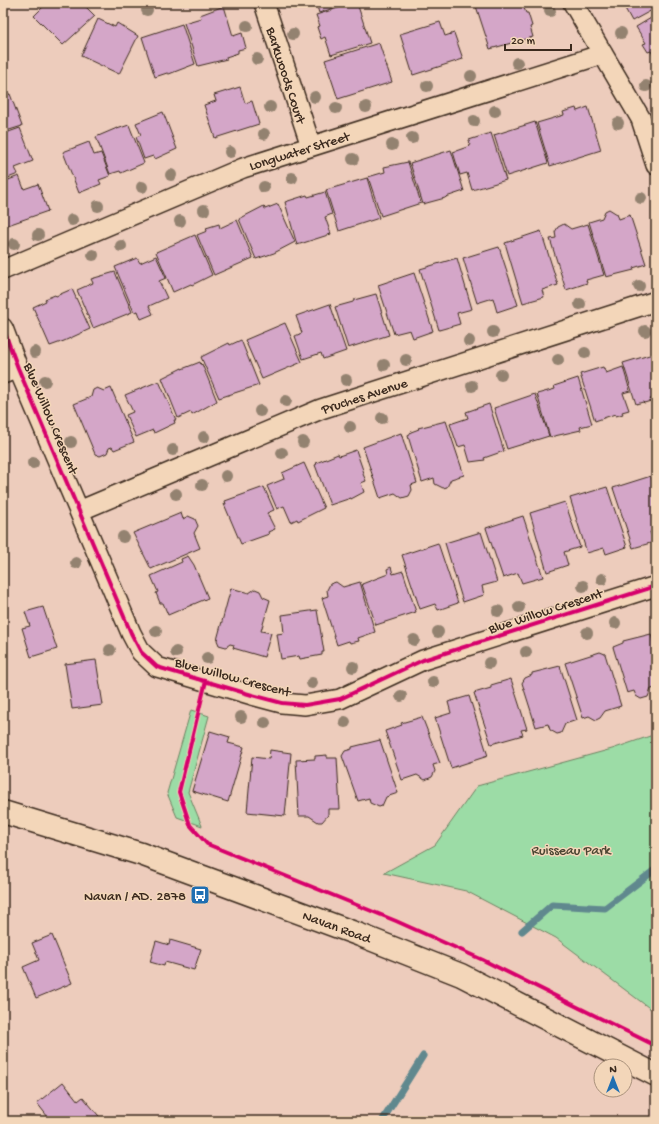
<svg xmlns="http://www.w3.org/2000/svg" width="659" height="1124" font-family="'Gochi Hand',sans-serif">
  <rect width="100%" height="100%" fill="#edccbc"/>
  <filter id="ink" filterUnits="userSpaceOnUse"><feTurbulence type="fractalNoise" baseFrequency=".025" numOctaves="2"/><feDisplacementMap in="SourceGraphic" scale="8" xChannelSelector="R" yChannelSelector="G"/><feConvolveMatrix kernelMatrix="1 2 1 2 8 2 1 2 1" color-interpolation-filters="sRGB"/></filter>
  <g filter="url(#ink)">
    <path fill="#9cdca6" stroke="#6c8362" d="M191,710l18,6 -21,76 14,34 -25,-9 -10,-24z
      M656,734v279l-100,-75 -90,-47 -82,-18 51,-28 42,-59 135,-37z"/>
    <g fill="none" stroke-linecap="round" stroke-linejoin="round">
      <path stroke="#61888e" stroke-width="7" d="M522,931l30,-26 53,3 51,-39
        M382,1121l41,-65"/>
    </g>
    <path fill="#d4a6c8" stroke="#3b2a1e" d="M47,3h35l13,13 -32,29 -29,-29z
      M316,3h32l-29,10z
      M354,3h3l13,40 -39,12 -6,-18 -4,2 -4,-12 3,-1 -4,-11z
      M475,3h47l4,10h2l4,13 -2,1 3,10 -43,12z
      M622,3h34v5l-24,13z
      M224,6l9,30 9,-3 4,15 -8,2v3l-12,4 1,2 -29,7 -14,-43 17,-5 -1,-3z
      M656,15v45l-5,-9 -3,1 -5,-8 3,-1 -10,-16z
      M98,19l17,8 2,-4 21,13 -19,38 -38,-18z
      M440,22l5,14 9,-3 9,26 -50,16 -13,-41z
      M182,24l13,40 -26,10 -2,-1 -12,4 -13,-40z
      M379,43l13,39 -54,17 -13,-39z
      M240,87l5,16 7,-2 7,23 -44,14 -11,-33 12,-4 -2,-6z
      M10,94l12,32 -19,6v-36z
      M588,107l13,43 -51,16 -13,-43 27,-8 -1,-3 13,-4 1,3z
      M163,112l14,37 -22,10 -2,-3 -9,3 -8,-22 5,-2 -5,-12z
      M535,122l13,41 -41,13 -13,-41z
      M129,125l15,38 -23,10 -1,-2 -10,3 -14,-37 21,-9v1z
      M20,128l13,33 -18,7 3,6 -15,6v-46z
      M491,133l15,47 -34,10 -5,-17 -7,2 -7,-23 17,-6 -1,-6z
      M89,142l5,13 7,-2 9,23 -11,4 2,4 -22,9 -16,-41z
      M451,150l13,41 -18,6 -1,1 -22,6 -13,-41z
      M408,162l13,41 -40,13 -13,-39 17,-5 -1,-5z
      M19,176l5,13 14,-5 10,27 -43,15 -2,-6v-38z
      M367,178l12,40 -40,13 -13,-41z
      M325,192l7,22 -7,3 6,17 -34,11 -12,-43 22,-7 1,2z
      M278,204l17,38 -21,11 -18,6 -17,-40 25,-13 1,3z
      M609,209l8,5 2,5 11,-4 16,49 -13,4 1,2 -28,7 -17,-55 13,-4 3,-7z
      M237,220l16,38 -39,17 -17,-40 10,-4 -1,-3 13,-4 1,4z
      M564,224l7,5 17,-5 16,51 -18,5 1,3 -21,7 -16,-51 6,-1 -1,-6 3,-5z
      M541,231l17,54 -16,5 2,7 -21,6 -18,-60z
      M195,235l17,40 -20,10 -1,-1 -18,8 -17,-40z
      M499,247l19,58 -21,7 -4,-14 -16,5 -14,-45z
      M156,256l10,22 -7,3 8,17 -18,8 4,8 -12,5 -3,-8 -4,1 -19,-45 22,-9 3,5z
      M457,258l15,51 -15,4 3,11 -21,6 -19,-61z
      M115,272l17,40 -39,16 -16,-38 16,-7 -2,-4z
      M414,273l19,58 -20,7 -3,-8 -16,4 -16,-49z
      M72,289l18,40 -26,12 -14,5 -17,-39 13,-6 -1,-2 10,-4 1,1z
      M376,294l13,41 -41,13 -13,-41 18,-5 1,-2z
      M330,304l16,47 -23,8 -2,-6 -18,6 -8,-23 7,-3 -6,-17z
      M285,323l17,39 -40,17 -17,-39z
      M241,340l18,45 -40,13 -18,-41 28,-14 1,2z
      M656,353v46h-6l1,2 -7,2 -1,-1 -7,2 -13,-41z
      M200,362l1,3 1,-1 15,37 -25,14 -1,-3 -13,6 -16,-40 20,-10v1z
      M603,367l3,6 17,-6 7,24 -7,2 6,17 -7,2 1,2 -7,2 -1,-2 -20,7 -15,-47z
      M578,378l14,46 -12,3 1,3 -31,7 -13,-43 18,-5 -1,-3z
      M159,381l17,39h-2l1,3 -21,10 -1,-3 -17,7 -10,-22 7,-3 -8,-17z
      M97,388l7,3 7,-3 23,54 -20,8 -2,-3 -3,1 -2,5 -7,3 -5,-2 -21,-50 17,-7 2,-7z
      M535,394l14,42 -42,13 -13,-41z
      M489,404l15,47 -20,7 1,2 -15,2 -5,-17 -7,2 -8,-23 18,-6 -2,-6z
      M446,421l18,54 -13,4 -4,8 -4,1 -8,-4 -1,-6 -12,4 -14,-46 3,-4 8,-3 -1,-1z
      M401,433l16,50 -6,2 1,5 -3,6 -7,2 -7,-5 -15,5 -17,-51z
      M356,450l8,23 -1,1 3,7 -5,2 3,9 -13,7v-1l-21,7 -15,-40 2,-1 -1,-1 22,-9 1,2z
      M304,463l20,45 -26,13 -1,-2 -6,3 -7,-16 -7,3 -10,-23 17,-7 -2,-6z
      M651,476l5,16v38l-6,2 4,10 -21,6 -20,-60z
      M264,487l10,23 -7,3 8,16 -7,3 1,2 -28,10 -17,-40h2l-1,-3z
      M607,487l20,60 -21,7 -2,-6 -17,5 -17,-55z
      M565,502l15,45 -16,5 4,13 -21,7 -17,-59z
      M181,513l2,6 5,-3 7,3 3,7 -4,7 6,15 -49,21 -18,-36z
      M523,516l20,61 -21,6 -4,-10 -15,5 -17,-50z
      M481,532l16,50 -15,4 2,9 -21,7 -18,-59z
      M438,543l20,60 -20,7 -3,-6 -15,5 -18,-54z
      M188,556l6,9 14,33 -40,17 -5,-12h-3l-4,-10 2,-1 -7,-16 31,-14 -1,-3z
      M391,567l2,7 10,-3 13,41 -40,13 -14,-41 26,-10 -1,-5z
      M336,582l7,5 17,-5 15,50 -17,6 1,3 -9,2 -1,-2 -12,4 -15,-47 6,-2 -1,-6 3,-6z
      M231,588l18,5 6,-4 5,2 3,6 7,3 -9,31 10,2 -7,24 -31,-9 1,-3 -4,-1 -4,3 -7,-2 -2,-5z
      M43,607l14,42 -26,8 -9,-29 8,-2 -5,-14z
      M317,610l7,42h-2v3l-22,4 -1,-3 -18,3 -4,-25 7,-1 -2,-18z
      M651,634l5,17v37l-5,1 -3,8 -7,2 -5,-3 -2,-5 -7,2 -14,-46 10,-4v-2z
      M600,652l5,2 16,52 -16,5 -5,7 -4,2 -7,-4 -6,2 -18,-55z
      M96,660l7,45 -31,4 -7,-45z
      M560,666l17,54 -12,4 -4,9 -4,1 -7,-4 -2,-6 -12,3 -14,-44 3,-5 7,-3v-2z
      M511,679l16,50 -6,1 2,5 -32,9 -17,-51 17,-5v-3z
      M469,696l19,60 -37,12 -16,-50 16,-5 -3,-11z
      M422,717l18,46 -7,2 2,6 -3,6 -7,3 -8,-5 -15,5 -17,-49 17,-6 -1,-2z
      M210,731l20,6 -2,6 16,4 -16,55 -36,-11z
      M380,740l18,53 -12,4 -4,9 -3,1 -9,-4 -1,-5 -11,3 -16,-45 3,-5 7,-2v-2z
      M270,750l21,3 -6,63 -38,-4 5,-55 17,2z
      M327,755v3h10l3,51h-12v6l-6,7h-4l-9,-6h-10l-3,-56 19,-1v-3z
      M52,935l20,48 -36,15 -13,-31 16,-7 -7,-17z
      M170,940l31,9 -7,21 -29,-8 -1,4 -14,-4 6,-21 13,4z
      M63,1082l15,19 5,-4 20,24h-52l-14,-18z"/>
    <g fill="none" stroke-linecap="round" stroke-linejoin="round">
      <g stroke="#3b2a1e" stroke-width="22">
        <path id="minor" d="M264,3l47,143
          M573,3l68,116 15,46
          M3,270l240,-102 360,-114
          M3,328l15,40 113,265 10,19 16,15 95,28 30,8 23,2 35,-6 83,-39 233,-74
          M3,374l15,-6
          M79,511l242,-102 335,-108"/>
      </g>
      <g stroke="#3b2a1e" stroke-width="25">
        <path id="secondary" d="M3,812l138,42 219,81 101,40 195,100"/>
      </g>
      <use href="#minor" stroke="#f3d6b9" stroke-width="19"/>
      <use href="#secondary" stroke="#f3d6b9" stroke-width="22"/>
      <g stroke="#f3d6b9" stroke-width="6">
        <path id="cycleway" d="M3,328l15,40 113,265 10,19 16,15 95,28 30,8 23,2 35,-6 83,-39 233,-74
          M206,681l-27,111 11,33 17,19 189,77 87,39 173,86"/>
      </g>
      <use href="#cycleway" stroke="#d6006c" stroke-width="4"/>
    </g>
    <g fill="#938270">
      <circle cx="147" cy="10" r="6"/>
      <circle cx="550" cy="11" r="6"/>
      <circle cx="247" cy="26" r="6"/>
      <circle cx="621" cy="33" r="6"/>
      <circle cx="293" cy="34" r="6"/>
      <circle cx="257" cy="59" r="6"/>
      <circle cx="517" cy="63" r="6"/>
      <circle cx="471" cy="76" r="6"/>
      <circle cx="427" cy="86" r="6"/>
      <circle cx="646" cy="86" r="6"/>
      <circle cx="315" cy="97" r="6"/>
      <circle cx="270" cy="107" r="6"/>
      <circle cx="366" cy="107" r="6"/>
      <circle cx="336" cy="108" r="6"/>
      <circle cx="495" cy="111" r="6"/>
      <circle cx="474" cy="121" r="6"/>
      <circle cx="618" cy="123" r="6"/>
      <circle cx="264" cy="134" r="6"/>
      <circle cx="412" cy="138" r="6"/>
      <circle cx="392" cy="145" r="6"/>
      <circle cx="230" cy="152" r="6"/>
      <circle cx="353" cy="159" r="6"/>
      <circle cx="171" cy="175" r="6"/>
      <circle cx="292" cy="178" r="6"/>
      <circle cx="142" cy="187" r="6"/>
      <circle cx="264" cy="187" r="6"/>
      <circle cx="641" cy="198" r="6"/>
      <circle cx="98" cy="206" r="6"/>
      <circle cx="204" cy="210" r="6"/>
      <circle cx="72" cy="220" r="6"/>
      <circle cx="180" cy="221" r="6"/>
      <circle cx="38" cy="235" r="6"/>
      <circle cx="14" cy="244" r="6"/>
      <circle cx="121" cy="246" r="6"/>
      <circle cx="93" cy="255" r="6"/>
      <circle cx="639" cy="286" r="6"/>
      <circle cx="580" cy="304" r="6"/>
      <circle cx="645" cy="331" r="6"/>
      <circle cx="493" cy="332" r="6"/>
      <circle cx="469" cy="341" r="6"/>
      <circle cx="35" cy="352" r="6"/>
      <circle cx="585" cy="353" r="6"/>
      <circle cx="406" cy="360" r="6"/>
      <circle cx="558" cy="360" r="6"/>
      <circle cx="384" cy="365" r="6"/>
      <circle cx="501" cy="375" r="6"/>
      <circle cx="346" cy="380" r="6"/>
      <circle cx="45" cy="381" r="6"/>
      <circle cx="472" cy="386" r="6"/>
      <circle cx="286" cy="401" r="6"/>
      <circle cx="260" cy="411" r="6"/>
      <circle cx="382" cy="418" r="6"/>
      <circle cx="350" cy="427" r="6"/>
      <circle cx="204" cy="437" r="6"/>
      <circle cx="71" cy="442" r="6"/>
      <circle cx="303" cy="442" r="6"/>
      <circle cx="173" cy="450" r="6"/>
      <circle cx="282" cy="453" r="6"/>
      <circle cx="33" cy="463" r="6"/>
      <circle cx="226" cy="476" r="6"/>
      <circle cx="202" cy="485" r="6"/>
      <circle cx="176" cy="494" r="6"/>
      <circle cx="123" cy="537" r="6"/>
      <circle cx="76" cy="563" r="6"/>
      <circle cx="602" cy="579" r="6"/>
      <circle cx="583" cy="586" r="6"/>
      <circle cx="519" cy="607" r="6"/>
      <circle cx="498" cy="611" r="6"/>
      <circle cx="615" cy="623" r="6"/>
      <circle cx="156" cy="631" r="6"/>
      <circle cx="438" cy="632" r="6"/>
      <circle cx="587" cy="633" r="6"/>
      <circle cx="414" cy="640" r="6"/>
      <circle cx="110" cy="650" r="6"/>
      <circle cx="176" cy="652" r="6"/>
      <circle cx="526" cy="652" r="6"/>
      <circle cx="207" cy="658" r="6"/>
      <circle cx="489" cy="663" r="6"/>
      <circle cx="353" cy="667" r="6"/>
      <circle cx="433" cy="682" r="6"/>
      <circle cx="312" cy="683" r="6"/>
      <circle cx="401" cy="696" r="6"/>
      <circle cx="241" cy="717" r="6"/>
      <circle cx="345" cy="722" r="6"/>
      <circle cx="265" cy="723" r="6"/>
    </g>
  </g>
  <defs>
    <g id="bus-square" transform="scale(1)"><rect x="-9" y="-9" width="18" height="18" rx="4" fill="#1f6fb2" stroke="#f3d6b9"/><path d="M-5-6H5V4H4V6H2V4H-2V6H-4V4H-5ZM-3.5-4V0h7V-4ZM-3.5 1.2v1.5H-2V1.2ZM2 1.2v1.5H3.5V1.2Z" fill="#fff"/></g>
  </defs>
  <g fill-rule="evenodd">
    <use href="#bus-square" x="200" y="895"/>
  </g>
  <g text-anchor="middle" stroke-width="3" stroke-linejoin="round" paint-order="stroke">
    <g font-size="14" fill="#3b2a1e" stroke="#f3d6b9">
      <text transform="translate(287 75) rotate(72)" y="5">Barkwoods Court</text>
      <text transform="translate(299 150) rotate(-17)" y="5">Longwater Street</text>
      <text transform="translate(364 395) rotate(-18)" y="5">Pruches Avenue</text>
      <text transform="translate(52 418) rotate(67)" y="5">Blue Willow Crescent</text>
      <text transform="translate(545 610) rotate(-18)" y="5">Blue Willow Crescent</text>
      <text transform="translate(233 676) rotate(15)" y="5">Blue Willow Crescent</text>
      <text transform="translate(337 926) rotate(20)" y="5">Navan Road</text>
    </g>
    <g font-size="14" fill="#4a4532" stroke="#f3d6b9">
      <text x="571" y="854">Ruisseau Park</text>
    </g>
    <g font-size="14" fill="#3b2a1e" stroke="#f3d6b9" text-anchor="end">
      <text x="186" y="900">Navan / AD. 2878</text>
    </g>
  </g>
  <rect width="659" height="1124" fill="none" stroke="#f3d6b9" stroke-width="16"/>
  <rect x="8" y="8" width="643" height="1108" fill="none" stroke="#3b2a1e" stroke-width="1.5" filter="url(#ink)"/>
  <g transform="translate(613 1078)"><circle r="19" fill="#f3d6b9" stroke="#a9917b"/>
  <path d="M0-3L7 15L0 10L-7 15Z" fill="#1f6fb2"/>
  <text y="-6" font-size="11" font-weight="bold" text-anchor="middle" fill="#3b2a1e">N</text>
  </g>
  <path d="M505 44v6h66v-6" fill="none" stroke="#3b2a1e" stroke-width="2"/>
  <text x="511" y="44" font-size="12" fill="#3b2a1e" stroke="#f3d6b9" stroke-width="3" paint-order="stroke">20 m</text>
</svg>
